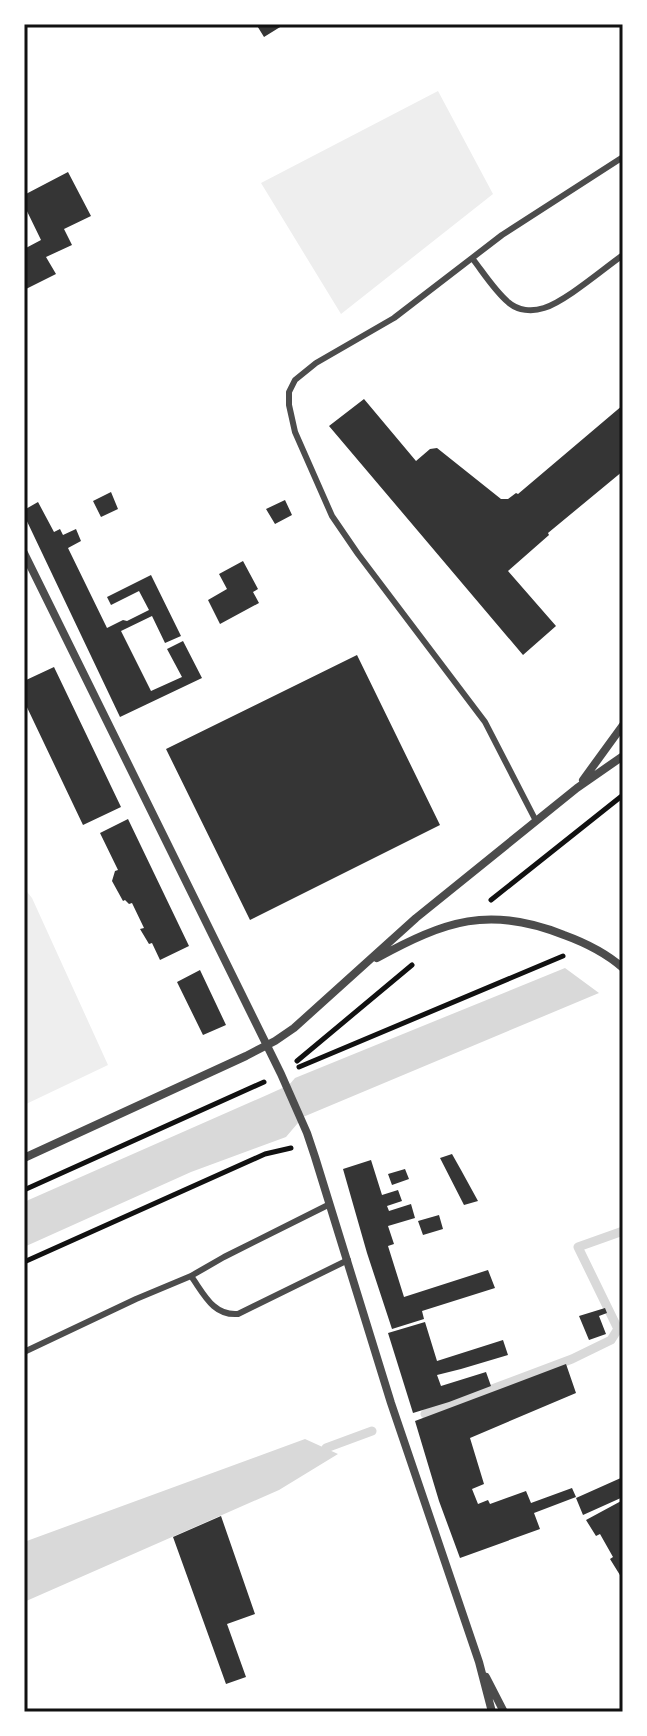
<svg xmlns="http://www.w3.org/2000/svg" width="647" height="1736" font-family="Bitter,serif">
  <rect width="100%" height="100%" fill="#fff"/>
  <path fill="#eee" d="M438,91l55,103 -152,120 -80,-131z
    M24,888l8,10 76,167 -84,40z"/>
  <path fill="#d9d9d9" d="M565,968l34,25 -296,124 -17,20 -95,35 -167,75v-45l243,-107 22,-10 6,-7z
    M305,1439l33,15 -59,36 -255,112v-60z"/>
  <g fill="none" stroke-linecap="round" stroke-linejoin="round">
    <path stroke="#d9d9d9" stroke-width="9" d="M425,1414l147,-55 39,-19 7,-11 -40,-82 45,-16
      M326,1448l46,-17"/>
  </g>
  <path fill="#353535" d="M256,24h29l-21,13z
    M68,172l23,44 -27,13 8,16 -26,12 10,17 -32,16v-22l3,-2 -3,-6v-11l17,-9 -17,-35v-10z
    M364,399l52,62 14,-12 7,-1 64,51h7l8,-6 2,1 105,-89v66l-75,62 1,2 -41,36 48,55 -33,29 -194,-229z
    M111,492l7,17 -17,8 -8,-16z
    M285,500l7,15 -17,9 -9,-15z
    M38,502l16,30 6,-3 3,6 13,-6 5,12 -13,7 39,80 16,-8 4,1 22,-11 -10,-19 -28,14 -4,-8 44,-22 30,61 -16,7 -13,-27 -31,15 30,60 31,-14 -15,-28 16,-8 19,37 -82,39 -96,-202v-5z
    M243,561l15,28 -5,3 6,11 -39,21 -12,-24 19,-11 -8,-15z
    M357,655l83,170 -190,95 -84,-171z
    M54,667l67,140 -38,18 -59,-124v-20z
    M128,819l61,127 -29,14 -8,-17 -3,1 -9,-15 4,-1 -12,-25 -3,1 -4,-4 -2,1 -11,-20 3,-10 3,-1 -18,-37z
    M200,970l26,55 -23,10 -26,-53z
    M452,1154l9,16 17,31 -14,4 -24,-47z
    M371,1160l11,35 16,-5 4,11 -15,5 2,5 22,-7 4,14 -27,8 6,18 -6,2 16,51 84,-27 7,18 -73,23 2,8 -32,10 -25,-76 -24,-84z
    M405,1169l4,10 -17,6 -4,-11z
    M439,1215l4,14 -20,6 -5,-14z
    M605,1308l2,5 -8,3 7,18 -17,6 -10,-24z
    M425,1322l12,39 66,-21 5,15 -47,14 -24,6 4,11 45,-14 5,14 -42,16 -36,11 -25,-80z
    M566,1364l10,29 -106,45 14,46 -12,5 6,15 10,-4 2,4 36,-13 5,12 41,-15 4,9 -42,16 6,16 -80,29 -21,-57 -24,-80z
    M623,1477v20l-40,18 -7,-17z
    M623,1500v80l-13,-21 3,-2 -13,-23 -4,2 -10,-16z
    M221,1516l34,98 -28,10 19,53 -20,7 -53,-147z"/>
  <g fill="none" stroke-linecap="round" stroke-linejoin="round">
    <path stroke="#111" stroke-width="5" d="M491,900l132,-105
      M297,1061l115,-96
      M299,1067l264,-111
      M24,1190l240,-108
      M24,1262l241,-108 26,-6"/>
    <path stroke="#4c4c4c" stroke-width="6" d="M472,258c11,14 22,32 36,44 10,9 24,10 36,6 22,-7 59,-39 79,-53
      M536,821l-51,-99 -127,-168 -26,-38 -37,-84 -6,-27v-13l6,-12 21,-17 78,-45 108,-83 121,-78
      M191,1276c13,18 22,40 47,38l110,-54
      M24,1352l112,-53 55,-23 33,-19 106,-53"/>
    <path stroke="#4c4c4c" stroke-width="8" d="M24,553l257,521 26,59 8,24 76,246 88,259 13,50
      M583,780l40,-55
      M377,958c68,-37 112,-53 187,-23 22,8 42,18 59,33
      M24,1158l222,-102 29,-15 19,-13 122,-110 161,-130 46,-32
      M486,1677l18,35"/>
  </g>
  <rect width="647" height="1736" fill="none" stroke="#ffffff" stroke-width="52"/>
  <rect x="26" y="26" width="595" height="1684" fill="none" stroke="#111" stroke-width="3"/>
</svg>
